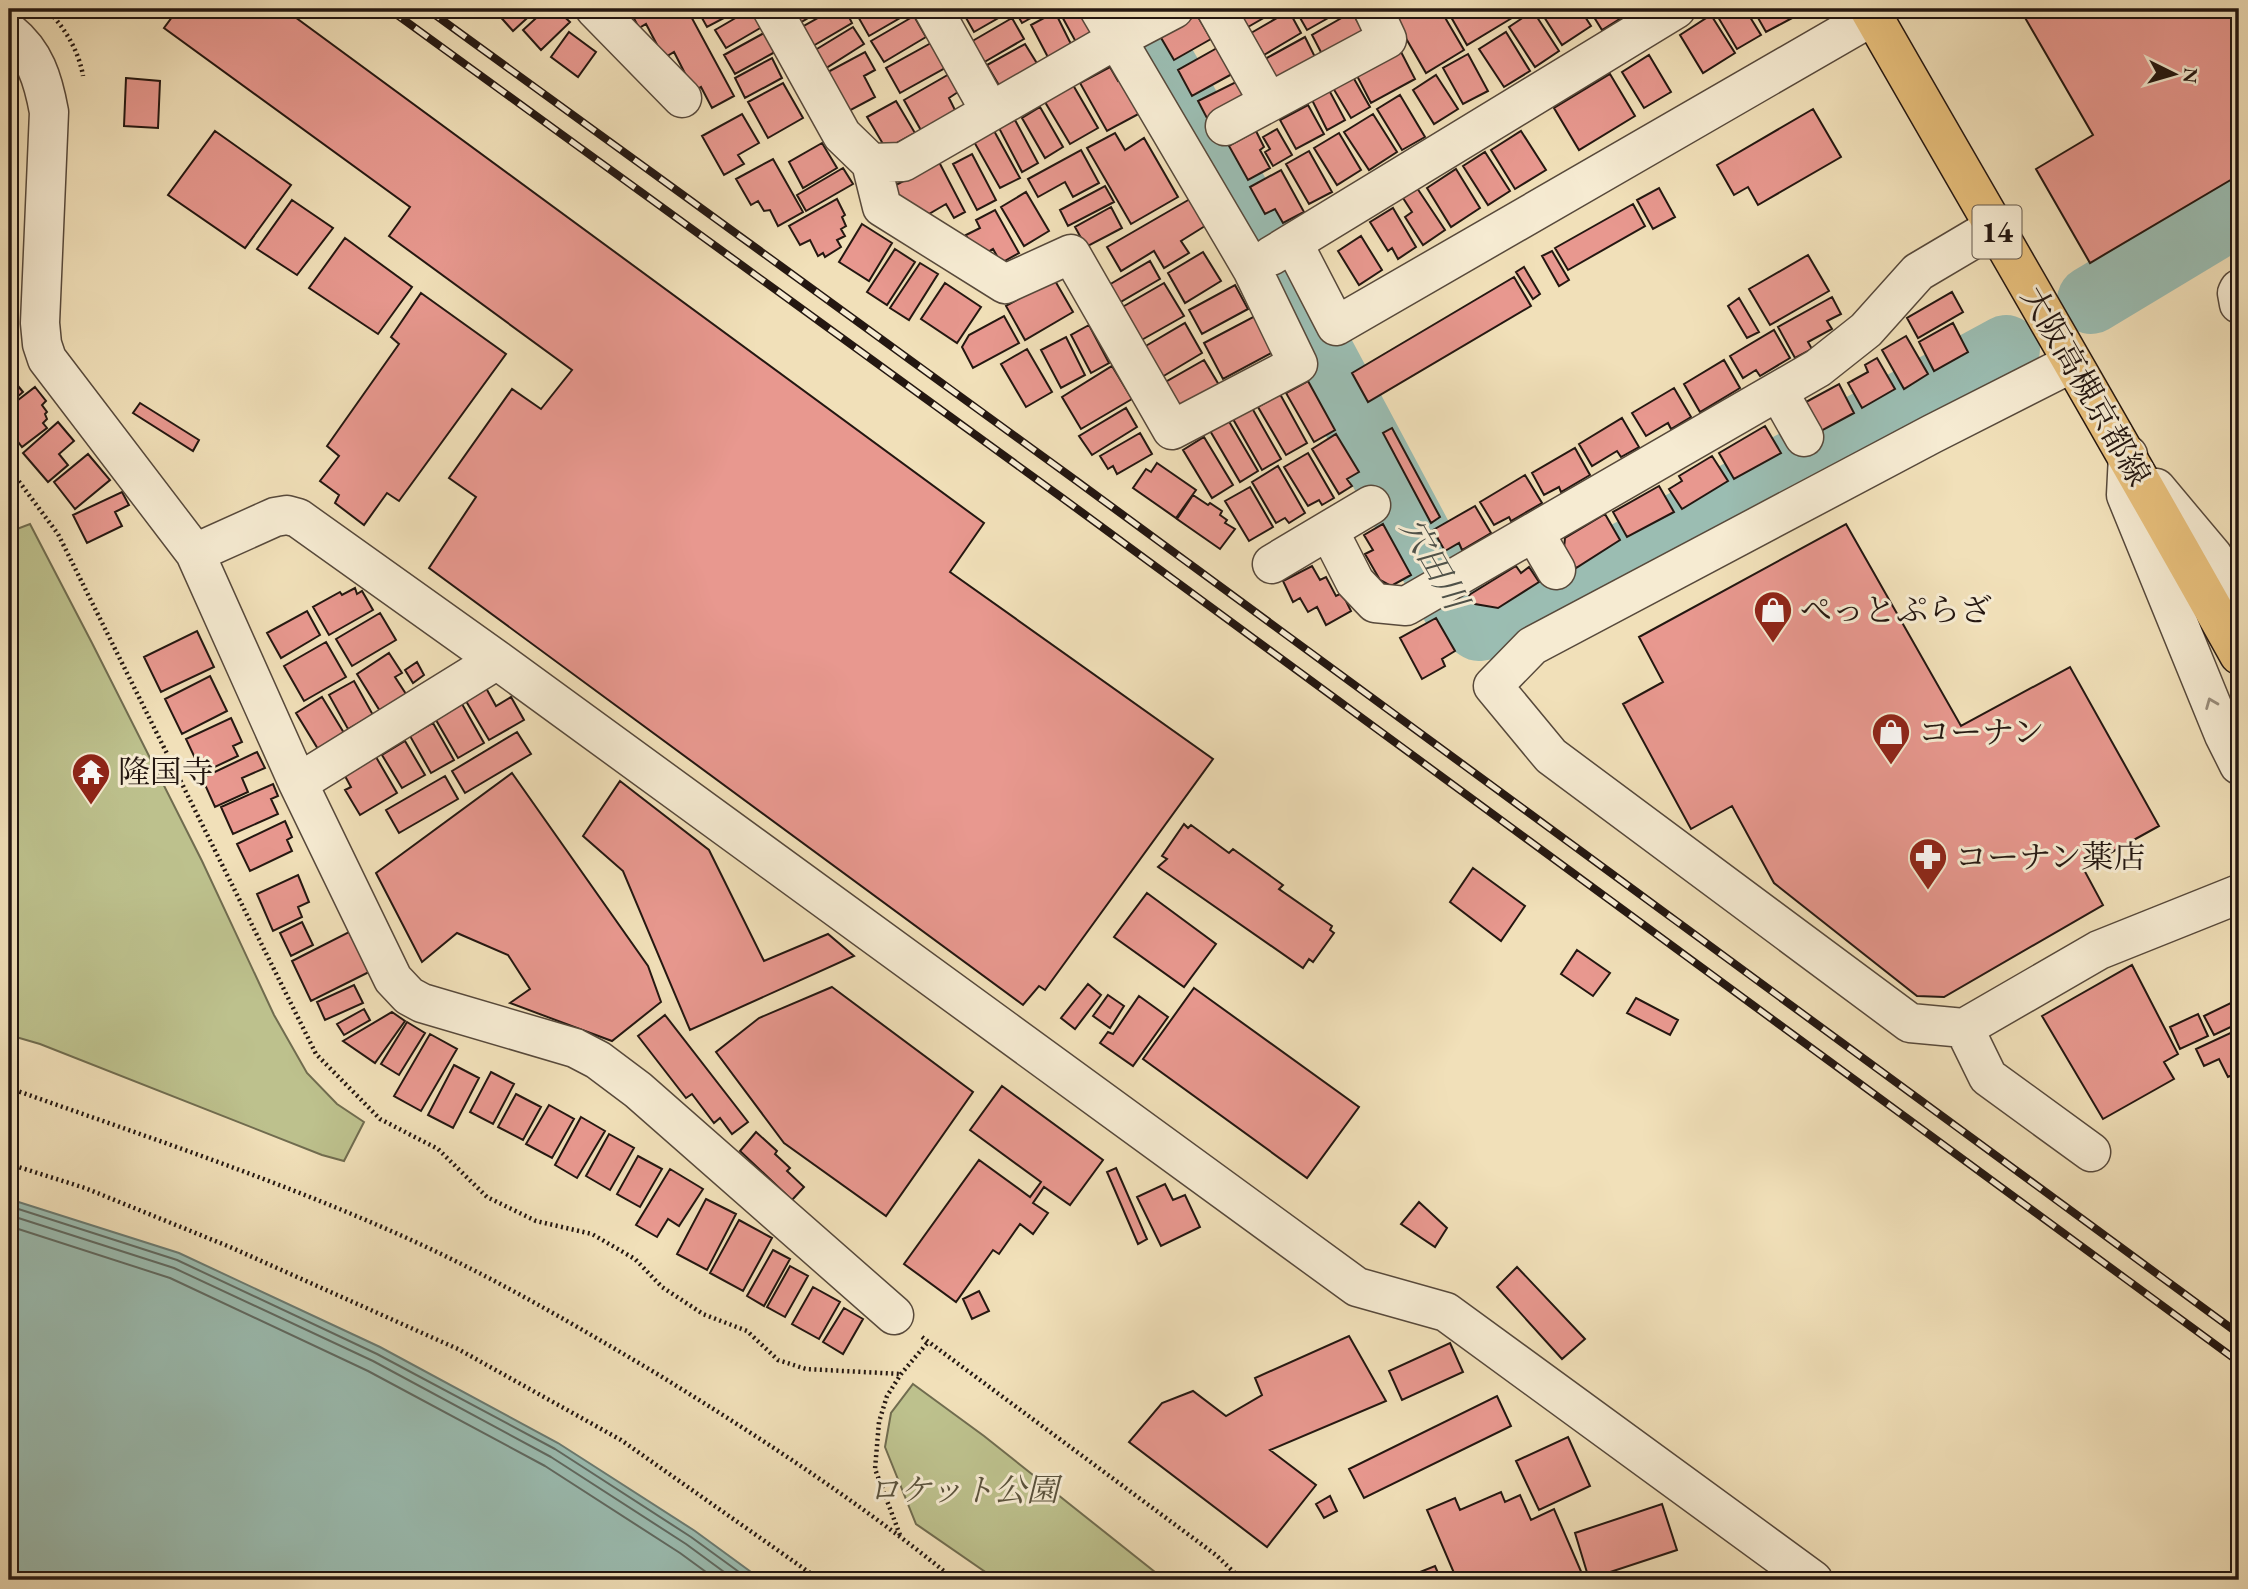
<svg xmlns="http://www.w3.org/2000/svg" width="2248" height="1589" font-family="'EB Garamond','Noto Serif JP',serif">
  <rect width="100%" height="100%" fill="#f1e0b9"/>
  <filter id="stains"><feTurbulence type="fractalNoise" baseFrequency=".00286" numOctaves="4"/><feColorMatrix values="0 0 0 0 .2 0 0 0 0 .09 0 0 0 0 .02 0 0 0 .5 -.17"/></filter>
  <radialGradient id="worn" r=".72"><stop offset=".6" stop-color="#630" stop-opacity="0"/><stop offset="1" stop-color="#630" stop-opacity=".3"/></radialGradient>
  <path fill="#bdc18d" stroke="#706c4f" stroke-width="2" d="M30,524l62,119 110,218 72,154 33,58 30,31 27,18 -20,39 -22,-6 -282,-111 -31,-9v-503z
    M913,1384l71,52 181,144h-168l-81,-56 -31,-77 6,-34z"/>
  <path fill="#9bbdb2" stroke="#6b7b72" stroke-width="2" d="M9,1199l170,54 201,94 178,96 137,88 67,49h-753z"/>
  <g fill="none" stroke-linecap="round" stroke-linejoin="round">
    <path stroke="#606a62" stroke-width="2" d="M9,1206l168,54 200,94 178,95 136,88 59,43
      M9,1215l165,53 199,93 178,96 135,87 49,36
      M9,1226l161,52 198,93 177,95 135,87 37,27"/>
    <path stroke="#9bbdb2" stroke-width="68" d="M1130,9l92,160 237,444 20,14 23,-4 504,-274
      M2091,300l148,-89"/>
  </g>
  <path fill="#e8988f" stroke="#241711" stroke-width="2" d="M178,9h106l700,514 -34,49 263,187 -168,231 -6,-4 -16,19 -594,-437 47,-71 -27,-19 63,-89 29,20 31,-39 -183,-134 21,-29 -246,-179z
    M502,9h35l-24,22 -16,-18z
    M546,9h10l14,13 -29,28 -18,-20z
    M629,9h58l47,87 -22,12 -11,-21 -7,4 -20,-39 -10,6 -18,-34 -7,4z
    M697,9h44l-34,18z
    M751,9l11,18 -36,21 -11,-18z
    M790,9h33l-25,15z
    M834,9h11l7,14 -39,23 -11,-19z
    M864,9h47l1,2 -43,25 -13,-23z
    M961,9h44l2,4 -33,19z
    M1014,9h33l-25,14z
    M1062,9h18l14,26 -17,9 -18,-33z
    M1237,9h42l-31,18z
    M1295,9h49l-37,21z
    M1389,9h51l24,41 -38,23z
    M1464,9h43l5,9 -45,27 -16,-28z
    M1539,9h41l11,17 -29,19z
    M1589,9h33l4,6 -24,15z
    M1721,9h24l16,26 -24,14 -22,-37z
    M1753,9h36l5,8 -28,15z
    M2020,9h219v166l-149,88 -54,-94 57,-34z
    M1289,11l12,22 -37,22 -13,-22z
    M1533,11l26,40 -24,16 -26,-40z
    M1055,12l18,36 -23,13 -19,-36z
    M1352,12l12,21 -41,23 -11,-21z
    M1197,15l14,24 -37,21 -14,-24z
    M1711,15l24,38 -32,20 -23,-38z
    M914,16l12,21 -42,25 -13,-21z
    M1012,18l12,21 -43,25 -12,-21z
    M853,27l11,17 -41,26 -11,-18z
    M569,32l27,20 -18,25 -27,-20z
    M1506,32l24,39 -26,16 -25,-38z
    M764,33l11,19 -40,22 -11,-19z
    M1305,37l11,22 -39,22 -12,-22z
    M931,43l14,25 -45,25 -14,-25z
    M1025,44l13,21 -38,22 -13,-22z
    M1217,48l15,26 -40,22 -14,-26z
    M1399,48l16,31 -44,24 -16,-31z
    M865,52l10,18 -11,6 11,21 -28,15 -21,-39z
    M1468,54l20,37 -25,13 -20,-36z
    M1649,55l22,37 -27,16 -22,-36z
    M772,58l10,20 -37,20 -10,-20z
    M1110,67l8,14 8,-4 18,34 -37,20 -27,-48z
    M951,73l10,17 -12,8 7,14 -34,20 -18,-32z
    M1610,74l25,42 -56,34 -25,-42z
    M1436,75l22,34 -24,15 -21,-34z
    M1353,77l17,30 -19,11 -18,-30z
    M126,78l34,3 -2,47 -34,-2z
    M1238,81l10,19 -40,20 -10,-19z
    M783,83l20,35 -35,20 -20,-36z
    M1073,85l25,43 -28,16 -25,-42z
    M1329,90l16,30 -18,10 -15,-30z
    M1400,95l25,42 -23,13 -25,-41z
    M896,101l19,32 -29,16 -19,-32z
    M1308,105l16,29 -28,15 -16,-29z
    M1040,107l23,40 -18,11 -23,-40z
    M1813,109l28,48 -83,48 -10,-18 -14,8 -17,-30z
    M742,114l17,29 -21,12 6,9 -20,11 -22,-39z
    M1373,114l24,38 -28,18 -25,-38z
    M1015,120l23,43 -16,9 -23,-44z
    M993,129l27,49 -20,10 -27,-48z
    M1277,129l15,26 -19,11 -8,-14 5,-3 -7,-12z
    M215,131l76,54 -46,63 -77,-53z
    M1256,131l8,16 -4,3 10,18 -22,12 -19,-34z
    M1521,131l25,39 -31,19 -24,-39z
    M1115,133l10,17 19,-12 34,59 -47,27 -44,-76z
    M1339,133l22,37 -24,15 -23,-37z
    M822,143l15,25 -34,20 -14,-26z
    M1081,150l18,33 -26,14 -8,-15 -27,15 -10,-18z
    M1309,151l23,41 -23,12 -23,-40z
    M1485,152l25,39 -22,14 -25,-39z
    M972,154l24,46 -19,10 -24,-46z
    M773,159l30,53 -25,14 -8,-16 -6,1 -6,-10 -7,4 -15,-26z
    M939,162l26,50 -11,6 -8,-14 -24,14 -18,-11 -10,-21z
    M843,168l10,16 -47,27 -9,-16z
    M1456,169l24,39 -29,19 -24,-39z
    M1281,170l23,42 -21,11 -8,-14 -10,5 -15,-27z
    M1105,186l9,16 -46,24 -8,-16z
    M1417,188l28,42 -22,15 -18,-28 7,-5 -9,-14z
    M1659,188l16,29 -22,12 -16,-29z
    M1026,192l23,39 -25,15 -23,-39z
    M837,199l8,16 -3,2 4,9 -5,3 4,7 -8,4 4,7 -16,10 -2,-4 -5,3 -8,-16 -10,5 -11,-19z
    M1190,199l15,27 -24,15 8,12 -25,15 -10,-17 -33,20 -14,-24z
    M292,200l41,28 -36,47 -40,-26z
    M1633,204l12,22 -77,44 -13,-22z
    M1111,207l11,21 -36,19 -11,-20z
    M1393,208l23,39 -18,12 -6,-11 -4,3 -18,-29z
    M995,210l24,43 -18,10 -8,-14 -15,9 -12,-23 14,-7 -4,-8z
    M862,224l30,19 -23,38 -30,-19z
    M1361,236l21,34 -23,15 -21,-34z
    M345,238l67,49 -34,47 -69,-46z
    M895,249l20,13 -28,43 -20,-13z
    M1552,251l17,29 -10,6 -17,-30z
    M1203,252l18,29 -36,22 -17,-30z
    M1808,255l21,36 -59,34 -21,-36z
    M1150,261l10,18 -43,25 -10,-18z
    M920,263l18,11 -29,46 -19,-12z
    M1524,267l16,27 -7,5 -17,-27z
    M1514,277l17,29 -163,96 -16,-29z
    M1054,279l19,33 -48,28 -19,-34z
    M945,283l36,24 -24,36 -36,-24z
    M1164,283l20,33 -46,26 -19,-33z
    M1235,285l13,24 -46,25 -13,-24z
    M1952,292l11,20 -45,26 -11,-20z
    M421,293l85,61 -107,147 -12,-8 -23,32 -29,-22 4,-8 -19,-14 19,-25 -12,-10 72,-102 -8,-7z
    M1832,297l9,17 -14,7 5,8 -24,13 4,7 -17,9 -17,-31z
    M1739,298l20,34 -12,6 -19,-32z
    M1004,316l15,27 -46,25 -11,-21 7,-12z
    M1255,316l18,36 -50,27 -19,-36z
    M1185,323l17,30 -40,24 -18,-30z
    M1953,323l15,29 -34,19 -15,-29z
    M1089,325l20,38 -18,10 -20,-38z
    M1774,330l16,28 -30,18 -4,-6 -13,8 -13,-22z
    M1906,336l22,38 -24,15 -22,-39z
    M1066,337l19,38 -24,13 -20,-38z
    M1027,349l25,43 -26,15 -25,-43z
    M1877,358l18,31 -33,19 -14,-25 20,-11 -3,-7z
    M1204,360l15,25 -43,24 -14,-25z
    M1724,360l16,28 -40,24 -16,-28z
    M1112,366l20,33 -51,30 -19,-32z
    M9,375l14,17 -14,12z
    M1308,381l27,49 -21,12 -28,-49z
    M1839,384l15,29 -33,18 -15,-29z
    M35,387l11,14 -4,4 5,7 -2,2 2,5 -4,4 4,5 -25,19 -13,-17v-23z
    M1674,388l17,29 -20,12 -3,-6 -22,13 -14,-23z
    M1280,394l27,49 -21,12 -28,-48z
    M140,403l59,37 -6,11 -60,-38z
    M1126,408l11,19 -45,28 -13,-19z
    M1252,408l29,51 -19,11 -29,-51z
    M1227,418l31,53 -18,11 -31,-53z
    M1622,418l17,29 -18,10 -4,-6 -25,15 -13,-22z
    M58,422l16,19 -15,13 9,11 -20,17 -25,-29z
    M1765,426l16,27 -47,26 -15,-26z
    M1392,428l48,89 -9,6 -48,-90z
    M1140,433l12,21 -35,20 -4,-8 -5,3 -8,-13z
    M1336,434l23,38 -12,7 5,7 -13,8 -27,-45z
    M1204,437l29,48 -21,13 -29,-48z
    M1575,448l15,27 -29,17 -2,-5 -15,8 -12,-22z
    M1308,453l26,45 -12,7 -3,-5 -11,6 -24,-39z
    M88,454l22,26 -35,29 -21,-27z
    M1712,456l16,25 -46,28 -13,-20 13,-8 -3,-5z
    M1157,463l39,27 -20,28 -43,-30 13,-19 5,3z
    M1278,466l27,47 -16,10 -4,-5 -9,5 -24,-41z
    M1525,475l17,28 -31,18 -2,-4 -15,8 -14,-23z
    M1659,486l15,26 -47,25 -14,-25z
    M1250,487l23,40 -24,14 -24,-40z
    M122,492l7,13 -14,7 7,14 -35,17 -14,-28z
    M1193,495l15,10 2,-2 12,8 -2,4 7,5 -2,3 10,6 -15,20 -43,-30z
    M1475,506l16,27 -29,17 -3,-7 -14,8 -12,-21z
    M1605,514l15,26 -44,28 -12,-20 1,-10z
    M1383,524l28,51 -20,11 -11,-6 -15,-26 8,-4 -9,-15z
    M1846,524l115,202 109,-59 89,159 -76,42 20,37 -159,92 -27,-1 -143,-113 -42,-77 -41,23 -68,-125 40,-22 -24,-45z
    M1312,566l8,14 6,-3 10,19 6,-3 9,18 -25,14 -9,-18 -9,5 -8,-14 -7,4 -10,-21z
    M1516,566l5,7 8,-6 10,15 -41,26 -23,-4 -6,-9z
    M355,588l2,6 5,-3 11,19 -44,25 -16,-28 27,-15 2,3z
    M307,611l13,24 -39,23 -14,-25z
    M380,613l16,27 -44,26 -16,-27z
    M1436,618l19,33 -13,8 3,7 -23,13 -22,-41z
    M197,631l17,36 -53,25 -17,-35z
    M326,642l20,35 -42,24 -20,-35z
    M389,653l13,20 -7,4 11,17 -26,17 -23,-37z
    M417,662l7,13 -11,8 -8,-13z
    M210,676l17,35 -45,23 -17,-35z
    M354,681l19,34 -25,14 -19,-34z
    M486,688l10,18 15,-9 13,23 -35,20 -23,-39z
    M322,697l22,36 -26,16 -22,-36z
    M462,704l22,39 -26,15 -22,-38z
    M231,718l11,24 -9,4 5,10 -36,17 -16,-34z
    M433,723l21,37 -23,13 -21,-37z
    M517,732l14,22 -66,39 -13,-22z
    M405,741l20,34 -23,13 -20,-33z
    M257,752l8,16 -23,10 6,14 -33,15 -13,-29z
    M376,757l21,36 -37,22 -15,-25 6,-3 -6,-11z
    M512,773l136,193 13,36 -49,39 -102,-38 20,-14 -22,-34 -51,-22 -35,29 -46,-89z
    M445,776l13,23 -59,34 -13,-23z
    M620,781l89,69 55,111 64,-27 26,22 -164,74 -67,-159 -40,-35z
    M273,784l5,12 -7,3 7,15 -45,20 -12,-27z
    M285,821l7,16 -5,3 5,11 -42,20 -13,-27z
    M1184,824l4,4 3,-3 38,28 4,-4 50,36 -4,4 53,37 -2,4 4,3 -21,29 -4,-3 -6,9 -145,-101 9,-8 -5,-3z
    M1473,868l52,38 -24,35 -51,-39z
    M298,875l11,27 -11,5 4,10 -29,14 -16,-37z
    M1147,893l69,51 -32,43 -70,-50z
    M302,922l11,23 -22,11 -11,-23z
    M349,932l20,40 -58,29 -19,-40z
    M1577,950l33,23 -17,23 -32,-22z
    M2132,965l46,89 -14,8 10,17 -71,40 -61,-103z
    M1088,984l13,11 -26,34 -14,-11z
    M354,985l9,18 -38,17 -8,-18z
    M832,987l141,105 -87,124 -102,-73 -68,-91 43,-34z
    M1194,988l165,119 -52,71 -164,-119z
    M1108,995l16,11 -14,22 -17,-12z
    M1139,996l29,21 -35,49 -33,-23 8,-11 5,2z
    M1636,998l42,22 -8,15 -43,-22z
    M2239,999v24l-25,12 -10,-19z
    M364,1009l6,11 -26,15 -7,-11z
    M392,1012l13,9 -30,42 -32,-22z
    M2198,1014l10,22 -28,13 -10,-22z
    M665,1015l83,107 -16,12 -12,-16 -6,5 -22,-29 -6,4 -48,-62z
    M407,1022l18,11 -26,42 -18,-11z
    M2239,1029v43l-11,5 -9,-18 -15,7 -8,-17z
    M430,1034l27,15 -36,62 -27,-15z
    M454,1065l25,13 -26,50 -25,-13z
    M491,1072l23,12 -21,40 -23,-12z
    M1002,1086l101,74 -33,45 -26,-18 -11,16 15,10 -15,21 -13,-10 -21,30 -6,-4 -37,52 -52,-38 75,-104 51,37 11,-15 -71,-52z
    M516,1094l25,13 -18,33 -25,-13z
    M549,1105l25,14 -22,39 -26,-14z
    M581,1117l24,14 -28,47 -22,-13z
    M756,1132l21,19 -2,3 15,14 -3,3 17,16 -12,13 -52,-49z
    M609,1134l25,14 -24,42 -24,-14z
    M638,1156l24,13 -22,38 -23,-13z
    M1116,1168l31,71 -9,5 -31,-72z
    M670,1169l33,20 -24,37 -11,-7 -11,18 -21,-12z
    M1165,1184l8,16 12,-5 15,32 -39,19 -24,-49z
    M706,1199l30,15 -29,56 -30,-16z
    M1419,1202l28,26 -12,19 -34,-23z
    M739,1220l33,18 -29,53 -33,-18z
    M773,1250l17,9 -26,47 -17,-10z
    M790,1266l18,10 -23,41 -18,-10z
    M1517,1267l68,72 -23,20 -65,-72z
    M813,1287l27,15 -21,37 -27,-15z
    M979,1291l10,20 -17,8 -9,-20z
    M844,1308l19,11 -20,35 -20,-12z
    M1349,1336l37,65 -116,49 46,35 -49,62 -138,-105 33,-39 31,-12 33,25 36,-21 -7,-17z
    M1450,1343l13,29 -61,28 -13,-29z
    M1497,1396l14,30 -147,72 -15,-29z
    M1568,1437l22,49 -51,24 -23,-49z
    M1501,1492l4,10 15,-7 11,25 23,-11 29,67 -9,4h-117l-30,-70 28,-12 5,12z
    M1330,1496l7,15 -13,7 -8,-14z
    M1662,1504l15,46 -88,29 -14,-46z
    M1435,1566l6,14h-41z"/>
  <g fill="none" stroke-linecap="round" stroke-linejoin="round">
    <g stroke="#57493b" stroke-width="41">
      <path id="minor" d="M595,9l87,89
        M772,9l70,126 29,28 32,-1 214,-123 57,-30
        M933,9l57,102
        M1216,9l52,92
        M9,32c26,21 34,47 40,80l-9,211 2,21 5,15 148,194 103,230 95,196 16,17 13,7 153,45 23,12 40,30 256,225
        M1225,126l162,-87 -14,-30
        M871,163l11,44 123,77 66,-30 101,176 126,-66 -46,-95 -153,-260
        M1293,243l43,83 537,-310
        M1271,256l405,-247
        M2239,289l-2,4 2,11
        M2072,363l-140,71 -400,212 -39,40 58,70 359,267 54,5 135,-78 140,-56
        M1778,391l26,46
        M2128,455l-2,40 98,240 15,30
        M2156,488l57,68 26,43
        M1329,531l26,51 20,21 31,3 412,-238 48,-38 52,-58 76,-45
        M1534,532l22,38
        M195,553l80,-36 12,-2 11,3 199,142 860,627 89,25 367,268
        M1272,564l99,-59
        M298,783l199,-123
        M1964,1028l24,49 103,75"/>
    </g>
    <g stroke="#241711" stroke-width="41">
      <path id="major" d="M1869,9c123,215 249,429 370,646"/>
    </g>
    <path stroke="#241711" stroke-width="4.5" stroke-dasharray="2 3.5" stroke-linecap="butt" d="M46,9c18,17 33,42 37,67
      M9,468l49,66 258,520 64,65 58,30 49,48 49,24 56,13 43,25 27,28 41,27 44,17 31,29 28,9 95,5
      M9,1088c138,49 279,95 413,157 80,37 156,82 232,127 104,64 207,131 301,208
      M9,1164l76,24 145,59 228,102 163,91 199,140
      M922,1337l294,218 26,25
      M900,1535l-25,-66 4,-47 8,-26 14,-22 27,-32"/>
    <use href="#minor" stroke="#f6ebd2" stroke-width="38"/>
    <use href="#major" stroke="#e8c07c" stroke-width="38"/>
    <g stroke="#241711" stroke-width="8">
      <path id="rail" d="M389,9l672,488 1178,865
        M427,9l647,470 1165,855"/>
    </g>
    <use href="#rail" stroke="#f6ebd2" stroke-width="5" stroke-dasharray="16" stroke-linecap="butt"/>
  </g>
  <defs><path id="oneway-chevron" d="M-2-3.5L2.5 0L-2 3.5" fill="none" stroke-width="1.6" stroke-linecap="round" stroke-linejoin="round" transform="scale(1.75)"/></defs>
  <use stroke="#988c7b" href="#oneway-chevron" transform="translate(2211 703) rotate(-112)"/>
  <defs>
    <g id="shop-pin" transform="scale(2.0125)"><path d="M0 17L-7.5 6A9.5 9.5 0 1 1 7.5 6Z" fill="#8f2418" stroke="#f6ebd2"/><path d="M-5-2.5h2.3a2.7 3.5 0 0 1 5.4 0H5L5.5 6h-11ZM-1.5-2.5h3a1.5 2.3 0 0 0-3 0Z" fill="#fff"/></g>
    <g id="temple-pin" transform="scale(2.0125)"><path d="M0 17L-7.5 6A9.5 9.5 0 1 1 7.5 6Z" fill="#8f2418" stroke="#f6ebd2"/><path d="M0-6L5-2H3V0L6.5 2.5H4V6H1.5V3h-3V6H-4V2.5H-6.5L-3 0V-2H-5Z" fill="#fff"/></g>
    <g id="pharmacy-pin" transform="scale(2.0125)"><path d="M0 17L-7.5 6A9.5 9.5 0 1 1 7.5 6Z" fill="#8f2418" stroke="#f6ebd2"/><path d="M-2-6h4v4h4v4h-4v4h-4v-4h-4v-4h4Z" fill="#fff"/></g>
  </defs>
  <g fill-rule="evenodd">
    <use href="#shop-pin" x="1773" y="610"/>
    <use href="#shop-pin" x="1891" y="732"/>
    <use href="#temple-pin" x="91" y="772"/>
    <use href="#pharmacy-pin" x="1928" y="857"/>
  </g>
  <g text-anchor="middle" stroke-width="6" stroke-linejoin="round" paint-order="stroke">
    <rect fill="#f6ebd2" stroke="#63574b" stroke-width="2" x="1972.5" y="205.5" width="49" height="53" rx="5"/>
    <g font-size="30" font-weight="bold" fill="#241711">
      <text x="1997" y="242">14</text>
    </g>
    <g font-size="32" fill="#241711" stroke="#f6ebd2">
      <text transform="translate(2086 386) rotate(60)" y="11">大阪高槻京都線</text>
    </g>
    <g font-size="32" fill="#241711" stroke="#f6ebd2" text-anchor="start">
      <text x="1800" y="621">ぺっとぷらざ</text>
      <text x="1918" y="743">コーナン</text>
      <text x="118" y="783">隆国寺</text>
      <text x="1955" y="868">コーナン薬店</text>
    </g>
    <g font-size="32" font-style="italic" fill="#5a523c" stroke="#f6ebd2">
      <text x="963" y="1501">ロケット公園</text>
    </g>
    <g font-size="33" font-style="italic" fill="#4e5149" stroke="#f6ebd2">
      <text transform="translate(1435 563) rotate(60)" y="12">穴田川</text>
    </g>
  </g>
  <rect width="2248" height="1589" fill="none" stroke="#f1e0b9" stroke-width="35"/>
  <rect x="10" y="10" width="2227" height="1568" fill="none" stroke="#241711" stroke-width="3.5"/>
  <rect x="18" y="18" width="2213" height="1554" fill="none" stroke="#241711" stroke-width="2"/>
  <g transform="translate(2174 74) rotate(95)" stroke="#f6ebd2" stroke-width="5" paint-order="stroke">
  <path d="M0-5L12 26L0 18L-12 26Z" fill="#241711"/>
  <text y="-10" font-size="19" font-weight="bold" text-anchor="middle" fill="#241711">N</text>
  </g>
  <rect width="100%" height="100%" filter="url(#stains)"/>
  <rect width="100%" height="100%" fill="url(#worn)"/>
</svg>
